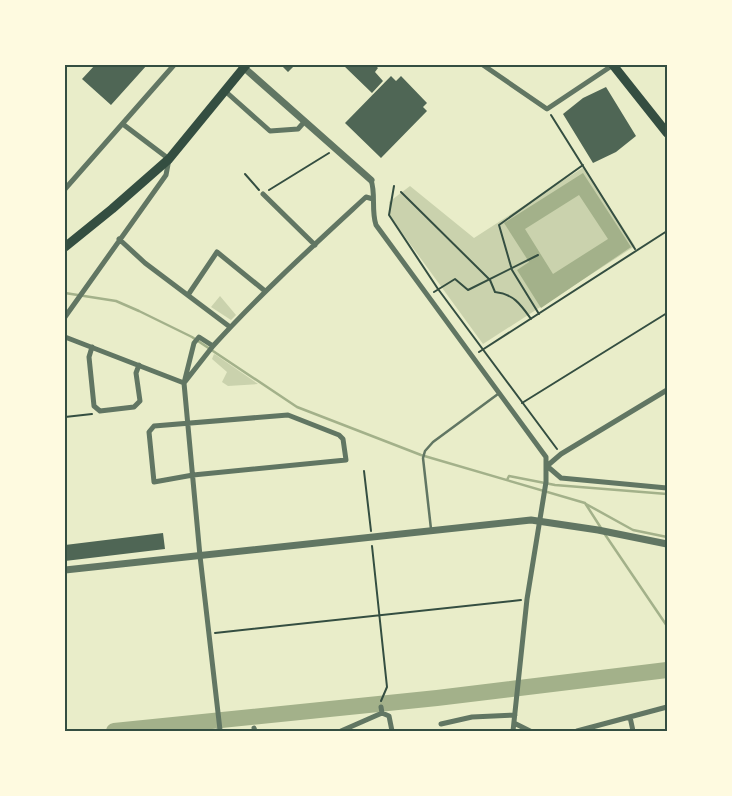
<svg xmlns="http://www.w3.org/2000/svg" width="732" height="796" font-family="Manrope,sans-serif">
  <rect width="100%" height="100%" fill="#e9edc9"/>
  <path fill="#cad2ad" d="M584,167l51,79 -152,98 -94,-129v-13l21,-16 64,52z
    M220,296l16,19 -5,5 -20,-13z
    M214,354l2,1 42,29 -30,2 -6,-4 5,-10 -15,-13z"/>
  <path fill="#a3b18a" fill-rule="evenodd" d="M583,173l48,74 -90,61 -24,-38 12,-8 -25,-39zM579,195l29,44 -55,35 -28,-45z"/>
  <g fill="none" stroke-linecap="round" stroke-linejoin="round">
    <path stroke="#a3b18a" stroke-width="2.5" d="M65,293l51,8 23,10 53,26 105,70 124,48 164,48 16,25
      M507,480l2,-4 46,9 112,9
      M586,504l47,26 34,7
      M604,533l63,93"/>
    <path stroke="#a3b18a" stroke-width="16" d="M114,731l323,-33 230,-28"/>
  </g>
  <path fill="#4f6655" d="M95,65h52l-36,40 -29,-26z
    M281,65h14l-7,7z
    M343,65h32l3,3 -3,4 8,9 -11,12z
    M391,76l5,5 5,-5 26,27 -4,4 4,4 -46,47 -36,-35z
    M606,87l30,49 -20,16 -23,11 -30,-49 20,-16z
    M163,533l2,16 -100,12v-16z"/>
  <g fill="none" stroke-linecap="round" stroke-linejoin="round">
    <path stroke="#344e41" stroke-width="2" d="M551,115l84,134
      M245,174l14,16
      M394,186l-5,29 49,74 119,160
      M269,190l60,-37
      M401,192l89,88 5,12c19,2 26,13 36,27
      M434,292l21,-13 13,11 70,-35
      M539,314l-27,-44 -13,-45 84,-60
      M479,352l188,-121
      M522,403l145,-90
      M65,417l27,-3
      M364,471l7,60
      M372,546l15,141 -6,14
      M215,633l306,-33"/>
    <path stroke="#617663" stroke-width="2.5" d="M431,529l-8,-71 2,-7 8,-9 65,-48"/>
    <path stroke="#617663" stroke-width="5" d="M483,65l64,44 66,-44
      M225,91l45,40 28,-2 7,-8
      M371,180c5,14 0,30 5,45l170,232v25l-19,117 -14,132
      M65,189l109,-124
      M263,194l52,51
      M119,239l26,24 85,64
      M188,295l29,-43 48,39
      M65,317l101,-142 3,-16 -45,-34
      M65,337l119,46 29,-37
      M92,347l-3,10 5,49 6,5 34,-4 6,-6 -4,-28 3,-8
      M288,415l51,20 4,4 3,21 -153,15 -39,7 -5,-50 5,-6z
      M547,466l14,-12 106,-64
      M547,466l14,12 106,10
      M381,707l1,6 7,3 3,15
      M630,717l3,14
      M514,723l16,8
      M441,724l31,-7 43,-2
      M254,728l1,3
      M217,731l3,-1 -20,-174 -16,-173 10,-40 5,-6 14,9c48,-53 101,-101 153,-149l7,2
      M341,731l41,-18
      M577,731l90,-24"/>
    <path stroke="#617663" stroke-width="7" d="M241,65l130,115
      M65,570l466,-50 67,10 69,14"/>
    <path stroke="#344e41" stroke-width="9" d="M613,65l54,68
      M65,247l47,-38 57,-50 77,-94"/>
  </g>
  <rect width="732" height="796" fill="none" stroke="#fefae0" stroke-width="132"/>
  <rect x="66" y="66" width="600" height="664" fill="none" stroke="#344e41" stroke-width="2"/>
</svg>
